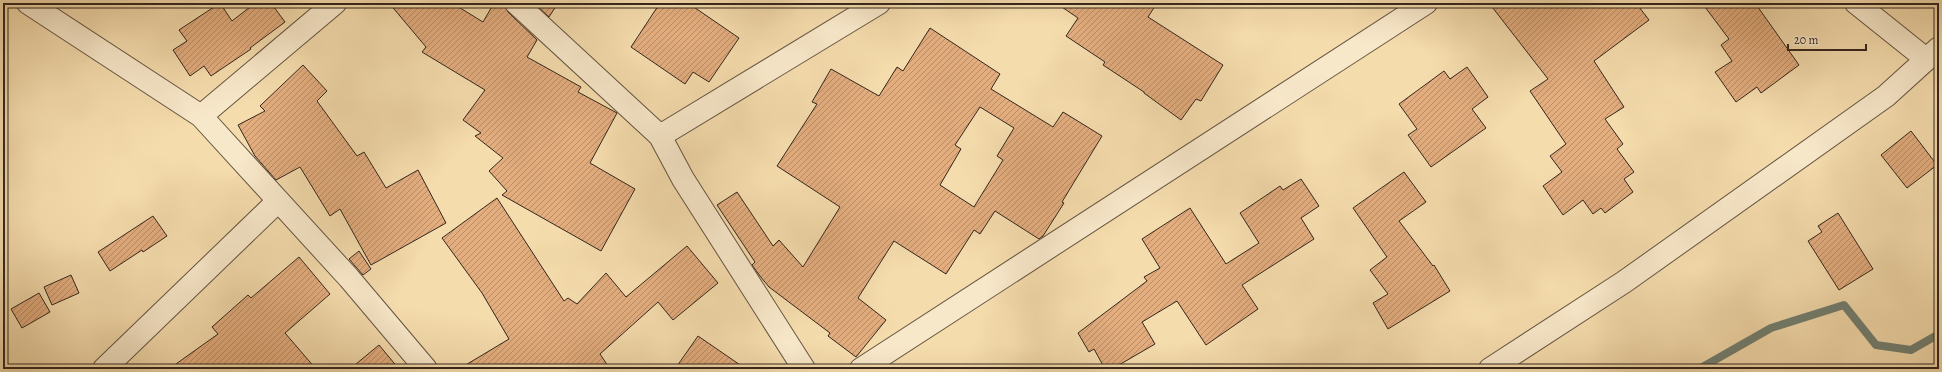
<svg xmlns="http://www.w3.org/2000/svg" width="1942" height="372" font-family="Alegreya,serif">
  <defs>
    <pattern id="building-hatch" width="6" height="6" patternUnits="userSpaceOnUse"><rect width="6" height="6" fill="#e3ad7e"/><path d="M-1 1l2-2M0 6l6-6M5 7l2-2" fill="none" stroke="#b98d67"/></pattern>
  </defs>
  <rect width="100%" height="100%" fill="#f5dcad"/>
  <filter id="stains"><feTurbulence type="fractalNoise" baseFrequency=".005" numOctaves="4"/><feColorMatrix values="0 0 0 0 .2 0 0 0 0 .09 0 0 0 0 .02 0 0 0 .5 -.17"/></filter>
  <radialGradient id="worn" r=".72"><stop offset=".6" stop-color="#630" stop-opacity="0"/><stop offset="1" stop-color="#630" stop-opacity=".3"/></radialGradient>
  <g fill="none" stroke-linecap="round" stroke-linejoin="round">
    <path stroke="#728072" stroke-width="8" d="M1699,369l72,-41 73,-23 32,40 35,5 28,-16"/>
  </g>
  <path fill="url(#building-hatch)" stroke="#34261d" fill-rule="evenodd" d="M220,3l12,18 23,-18h16l14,19 -35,26 1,1 -40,27 -7,-10 -14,10 -17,-26 14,-9 -8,-11z
    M389,3h63l31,19 11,-19h10l4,9 29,28 -10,17 54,30 -3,5 39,21 -27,50 45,26 -34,62 -99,-56 5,-4 -18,-20 14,-13 -28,-22 6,-3 -18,-13 22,-30 -63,-38 4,-5z
    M534,3h24l-9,14z
    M660,3h28l51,35 -30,44 -16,-10 -8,12 -54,-37z
    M1056,3h101l-9,14 75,48 -22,36 -5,-2 -15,21 -37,-27v-1l-41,-27 2,-3 -39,-26 12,-18z
    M1489,3h147l13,17 -55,41 30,46 -19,12 18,25 -6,5 17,23 -10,7 9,13 -28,21 -4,-5 -8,6 -10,-14 -20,15 -20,-29 19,-14 -12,-16 16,-12 -36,-53 18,-12z
    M1702,3h53l44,62 -38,28 -4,-6 -21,15 -21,-30 17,-11 -11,-16 8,-6z
    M930,28l70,46 -9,15 62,38 10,-15 39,24 -40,66 2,1 -21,33 -4,3 -44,-28 -15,23 -6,-4 -28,44 -52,-33 -36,57 28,22 -30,37 -28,-21 2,-3 -61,-46 -9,-11 -8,-11 3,-3 -38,-57 20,-13 36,54 6,-6 24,27 37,-60 -63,-41 40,-62 -5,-2 19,-33 48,27 18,-29 6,4zM980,107l34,21 -17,28 6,4 -29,47 -34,-22 21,-36 -6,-4z
    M303,65l24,26 -10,10 40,55 7,-4 22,36 32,-18 28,53 -75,42 -31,-56 -10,7 -30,-49 -24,13 -21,-24 -17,-31 27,-14 -5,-5z
    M1467,67l21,30 -16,12 14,19 -55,39 -23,-32 9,-6 -18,-25 45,-33 6,8z
    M1911,131l26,34 -30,23 -26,-33z
    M1404,172l22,30 -27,19 34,45 1,-1 16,26 -62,38 -15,-26 15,-9 -18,-24 17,-13 -34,-49z
    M1301,179l18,27 -18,12 13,21 -72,46 16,24 -52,36 -29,-44 -35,21 13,22 -43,25h-7l-11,-20 -5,3 -11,-19 69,-52 -3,-4 16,-9 -18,-29 48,-31 36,56 33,-21 -19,-30 40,-27 3,4z
    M497,198l67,103 4,-3 9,6 29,-31 20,24 61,-51 31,37 -45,37 -15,-18 -58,52 10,15h-151l50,-30 -27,-46 -40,-55z
    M1838,213l35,56 -34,21 -31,-49 14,-9 -4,-6z
    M153,216l14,20 -24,16 -1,-2 -32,21 -12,-19z
    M359,251l12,18 -8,6 -14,-16z
    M299,257l31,37 -45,39 31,36h-147l49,-35 -6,-7 36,-32 3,3z
    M71,275l8,18 -27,12 -8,-18z
    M39,293l11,19 -28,16 -11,-19z
    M698,336l48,33h-71z
    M379,345l20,24h-49z"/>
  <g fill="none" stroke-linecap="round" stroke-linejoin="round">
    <g stroke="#645441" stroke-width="24">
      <path id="minor" d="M28,3l173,113 148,162 77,91
        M516,3l144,133 23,43 121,190
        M1856,3l70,56
        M201,116l134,-113
        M660,136l219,-133
        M104,369l174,-168
        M861,369l565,-366
        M1490,369l134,-87 262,-186 53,-48"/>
    </g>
    <use href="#minor" stroke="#f8e8ca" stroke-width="22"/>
  </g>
  <rect width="1942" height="372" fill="none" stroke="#f5dcad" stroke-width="16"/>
  <rect x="4" y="4" width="1934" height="364" fill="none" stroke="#34261d" stroke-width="2"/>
  <rect x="8" y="8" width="1926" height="356" fill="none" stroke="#34261d"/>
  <path d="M1788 44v6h78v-6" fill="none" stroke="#34261d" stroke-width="2"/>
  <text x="1794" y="44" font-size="12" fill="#34261d" stroke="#f8e8ca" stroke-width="3" paint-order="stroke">20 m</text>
  <rect width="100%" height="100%" filter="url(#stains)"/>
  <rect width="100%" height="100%" fill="url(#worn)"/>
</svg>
